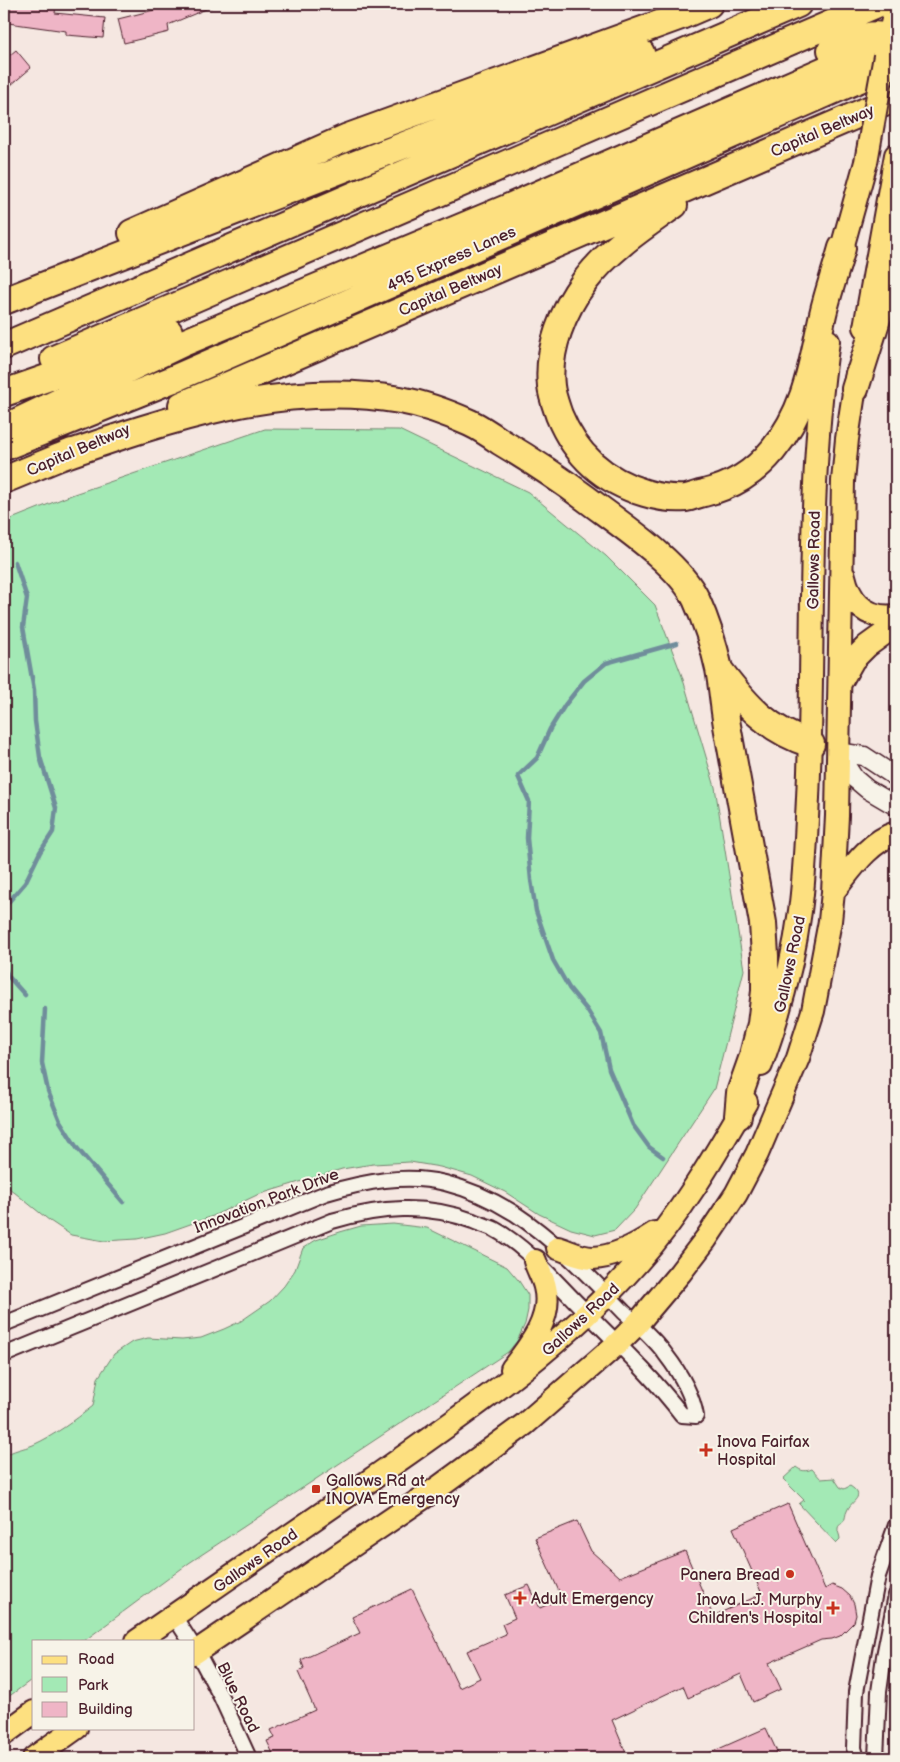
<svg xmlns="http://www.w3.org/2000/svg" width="900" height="1762" font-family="'Balsamiq Sans',sans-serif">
  <rect width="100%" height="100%" fill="#f5e7e1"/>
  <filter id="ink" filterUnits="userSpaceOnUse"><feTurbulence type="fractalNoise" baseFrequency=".02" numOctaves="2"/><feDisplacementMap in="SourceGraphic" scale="10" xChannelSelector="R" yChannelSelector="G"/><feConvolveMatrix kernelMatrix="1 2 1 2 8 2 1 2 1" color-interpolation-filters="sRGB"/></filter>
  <g filter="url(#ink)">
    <path fill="#a3e9b5" stroke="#768470" d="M265,429l134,1 129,62 78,64 49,49 27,71 33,111 29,183 -30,119 -79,120 -20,21 -20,5 -24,-6 -32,-15 -34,-22 -33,-16 -32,-9 -30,-5 -37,2 -31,5 -85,26 -44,21 -48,17 -28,6 -33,2 -33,-6 -21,-14 -46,-37v-662l70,-28z
      M393,1224l34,4 80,39 12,14 9,14v15l-3,14 -8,17 -9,11 -319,211 -105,78h-50v37l-30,22v-244c9,-6 19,-7 29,-11 22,-10 41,-24 60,-39l5,-28 16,-24 18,-12 16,-4 34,2 19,-2 23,-9 17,-8 29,-20 14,-15 11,-16 8,-22 13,-8 24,-8 21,-6z
      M796,1467c5,4 9,5 16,2l9,10 13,-1 6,9 4,2 6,-3c17,11 1,14 -3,25 -2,3 -1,8 -4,11 -2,3 -4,2 -5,6 -1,3 2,7 2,11l-4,4 -37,-39 5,-4 -21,-21z"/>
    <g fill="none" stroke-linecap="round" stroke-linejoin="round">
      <path stroke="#6f8d9b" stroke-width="4.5" d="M4,910l1,-4 20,-23 15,-31 13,-20 3,-24 -16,-51 -5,-36 -1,-31 -11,-63 4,-29 -12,-36
        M4,966l4,10 17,19
        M45,1009l-3,54 6,28 12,30 17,27 46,54
        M663,1157l-14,-10 -16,-22 -24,-56 -8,-36 -14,-23 -18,-22 -16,-28 -17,-49 -5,-31 -4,-42 2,-37 -11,-25 19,-18 13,-29 15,-24 19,-24 22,-18 71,-20"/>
    </g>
    <path fill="#efb5c6" stroke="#4a1f2b" d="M11,4l45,1 -1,8 50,5 -2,20 -37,-3v-4l-58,-8z
      M178,4h40l-50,21 1,7 -45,11 -6,-24z
      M16,50l15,18 -27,23v-31z
      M788,1504l37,85 7,-4 10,4 8,7 4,8 2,11 -2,7 -14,14 -8,3 -11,1 -52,23 12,26 -28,13 -12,-28 -53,24 -5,-12 -71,34 16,38h-353l-8,-17 8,-3 -4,-8 44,-20 -17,-38 6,-4 -3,-8 59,-27 -8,-16 60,-28 47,99 21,-10 -13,-27 39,-17 -4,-10 13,-6 -10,-23 24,-10 11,23 22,-10 -27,-60 42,-17 14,30 29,26 65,-26 28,65 49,-22 -29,-66z
      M766,1728l14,30h-82z"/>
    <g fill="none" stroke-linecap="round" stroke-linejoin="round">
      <g stroke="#4a1f2b" stroke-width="18">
        <path id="minor" d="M4,1324l322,-131c38,-11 79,-20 119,-10 24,6 48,17 69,30 41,27 76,64 110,99 14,13 31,27 42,43 14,18 26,38 30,61l-14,-1c-29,-38 -64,-71 -98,-105 -28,-27 -55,-62 -90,-81 -6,-3 -14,-5 -21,-8 -47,-18 -93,-14 -141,0l-328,134
          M174,1616l16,25
          M194,1646l27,51 28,61
          M857,1758l-3,-10 2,-56 22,-116 18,-51
          M876,1758l3,-66 5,-36 12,-61"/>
      </g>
      <g stroke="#4a1f2b" stroke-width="21">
        <path id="tertiary" d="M837,752l17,26 13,11 29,17
          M837,752l27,4 32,21"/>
      </g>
      <g stroke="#4a1f2b" stroke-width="26">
        <path id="primary" d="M886,53l10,-48
          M839,265l3,-17 24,-86
          M865,327l31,-172
          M844,576c6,27 23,44 52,40
          M840,683l13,-23 14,-14 29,-21
          M833,892c17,-21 35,-50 63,-59
          M761,1065c18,-50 32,-101 39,-154 5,-37 6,-75 8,-113 7,-152 -2,-306 20,-457
          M558,1248c12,4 23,10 35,10 22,-1 44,-13 62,-25
          M512,1369c18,-23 41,-51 33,-82 -2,-9 -7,-17 -10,-26
          M137,1641c79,-54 157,-108 235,-162 94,-66 189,-130 266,-217 43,-48 76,-105 108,-160
          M194,1653l245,-166 86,-63 92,-80 20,-20 43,-51 26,-34 30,-45 21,-40 41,-96 15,-47 17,-90 3,-29 4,-76 6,-335 4,-42 10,-66
          M4,1734l30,-22
          M34,1758l42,-30"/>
      </g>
      <g stroke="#4a1f2b" stroke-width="30">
        <path id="motorway" d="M831,50c20,-9 43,-22 65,-10
          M674,205c-31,22 -66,45 -89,76 -22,29 -38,69 -34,105 1,10 5,20 8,29 16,39 45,66 86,78 13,4 27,6 41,5 6,-1 12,-4 18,-5 29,-7 50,-20 69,-43 34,-41 39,-87 50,-136 5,-22 13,-44 19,-66
          M132,233l216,-96 333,-121 28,-12
          M4,301l637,-248
          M4,346l794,-342
          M54,359l823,-355
          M855,389l28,-89 13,-37
          M4,393l103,-36 62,-25
          M182,405l714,-307
          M4,428l179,-85 324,-135 336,-146 25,-7 17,1 11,-2
          M4,447l167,-67 725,-317
          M57,458c109,-38 226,-79 343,-58 23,4 48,13 70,23 11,5 21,12 31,19 30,18 59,37 87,58 33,25 91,63 108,99 10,22 18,47 23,70 4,21 5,42 9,62 12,64 23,128 35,192l2,33v35l-4,33 -9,35 -12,34 -2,23
          M4,480l68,-28
          M721,672c26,34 47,58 90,72"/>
      </g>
      <use href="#minor" stroke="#f7f3e8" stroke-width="14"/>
      <use href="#tertiary" stroke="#f7f3e8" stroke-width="18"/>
      <use href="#primary" stroke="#fde080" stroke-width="22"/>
      <use href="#motorway" stroke="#fde080" stroke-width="26"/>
      <g stroke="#4a1f2b" stroke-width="26" stroke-linecap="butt">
        <path id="primary-bridge" d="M866,162l19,-106"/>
      </g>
      <use href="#primary-bridge" stroke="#fde080" stroke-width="22"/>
    </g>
  </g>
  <g fill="#c8321e" stroke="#f7f3e8" stroke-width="2">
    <path d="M703.5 1442.5h5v5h5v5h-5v5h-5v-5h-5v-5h5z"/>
    <rect x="311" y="1484" width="10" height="10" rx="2.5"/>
    <circle cx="790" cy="1574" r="5"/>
    <path d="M517.5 1590.5h5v5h5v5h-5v5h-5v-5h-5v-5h5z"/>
    <path d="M830.5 1600.5h5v5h5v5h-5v5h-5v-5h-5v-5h5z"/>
  </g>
  <g text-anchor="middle" stroke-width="4" stroke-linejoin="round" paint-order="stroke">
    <g font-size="16" fill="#4a1f2b" stroke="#f7f3e8">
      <text transform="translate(822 130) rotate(-23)" y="6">Capital Beltway</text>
      <text transform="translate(451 258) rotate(-24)" y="6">495 Express Lanes</text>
      <text transform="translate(450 289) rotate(-23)" y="6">Capital Beltway</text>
      <text transform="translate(78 449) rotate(-23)" y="6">Capital Beltway</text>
      <text transform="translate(813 560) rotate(-89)" y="6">Gallows Road</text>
      <text transform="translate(789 964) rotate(-78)" y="6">Gallows Road</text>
      <text transform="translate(266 1200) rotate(-21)" y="6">Innovation Park Drive</text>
      <text transform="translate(580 1319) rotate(-43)" y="6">Gallows Road</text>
      <text transform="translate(255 1560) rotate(-35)" y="6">Gallows Road</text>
      <text transform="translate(239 1697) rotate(64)" y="6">Blue Road</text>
    </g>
    <g font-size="16" fill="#4a1f2b" stroke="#f7f3e8" text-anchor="start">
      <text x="717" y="1447">Inova Fairfax<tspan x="717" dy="18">Hospital</tspan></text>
      <text x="326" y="1486">Gallows Rd at<tspan x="326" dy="18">INOVA Emergency</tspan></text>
      <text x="780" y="1580" text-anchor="end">Panera Bread</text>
      <text x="531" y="1604">Adult Emergency</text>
      <text x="822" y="1605" text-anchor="end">Inova L.J. Murphy<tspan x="822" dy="18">Children's Hospital</tspan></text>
    </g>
  </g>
  <rect width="900" height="1762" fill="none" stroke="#f7f3e8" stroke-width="20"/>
  <rect x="10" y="10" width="880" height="1742" fill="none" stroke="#4a1f2b" stroke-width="2" filter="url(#ink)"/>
  <rect x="32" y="1640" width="162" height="90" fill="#f7f3e8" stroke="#b29e9c"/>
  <rect x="42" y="1656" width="25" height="8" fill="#fde080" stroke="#b29e9c"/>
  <text x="78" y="1664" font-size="15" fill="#4a1f2b">Road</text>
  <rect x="42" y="1677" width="25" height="15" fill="#a3e9b5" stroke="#b29e9c"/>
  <text x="78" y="1690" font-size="15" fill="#4a1f2b">Park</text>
  <rect x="42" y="1702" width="25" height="15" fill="#efb5c6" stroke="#b29e9c"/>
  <text x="78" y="1714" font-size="15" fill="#4a1f2b">Building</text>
</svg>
